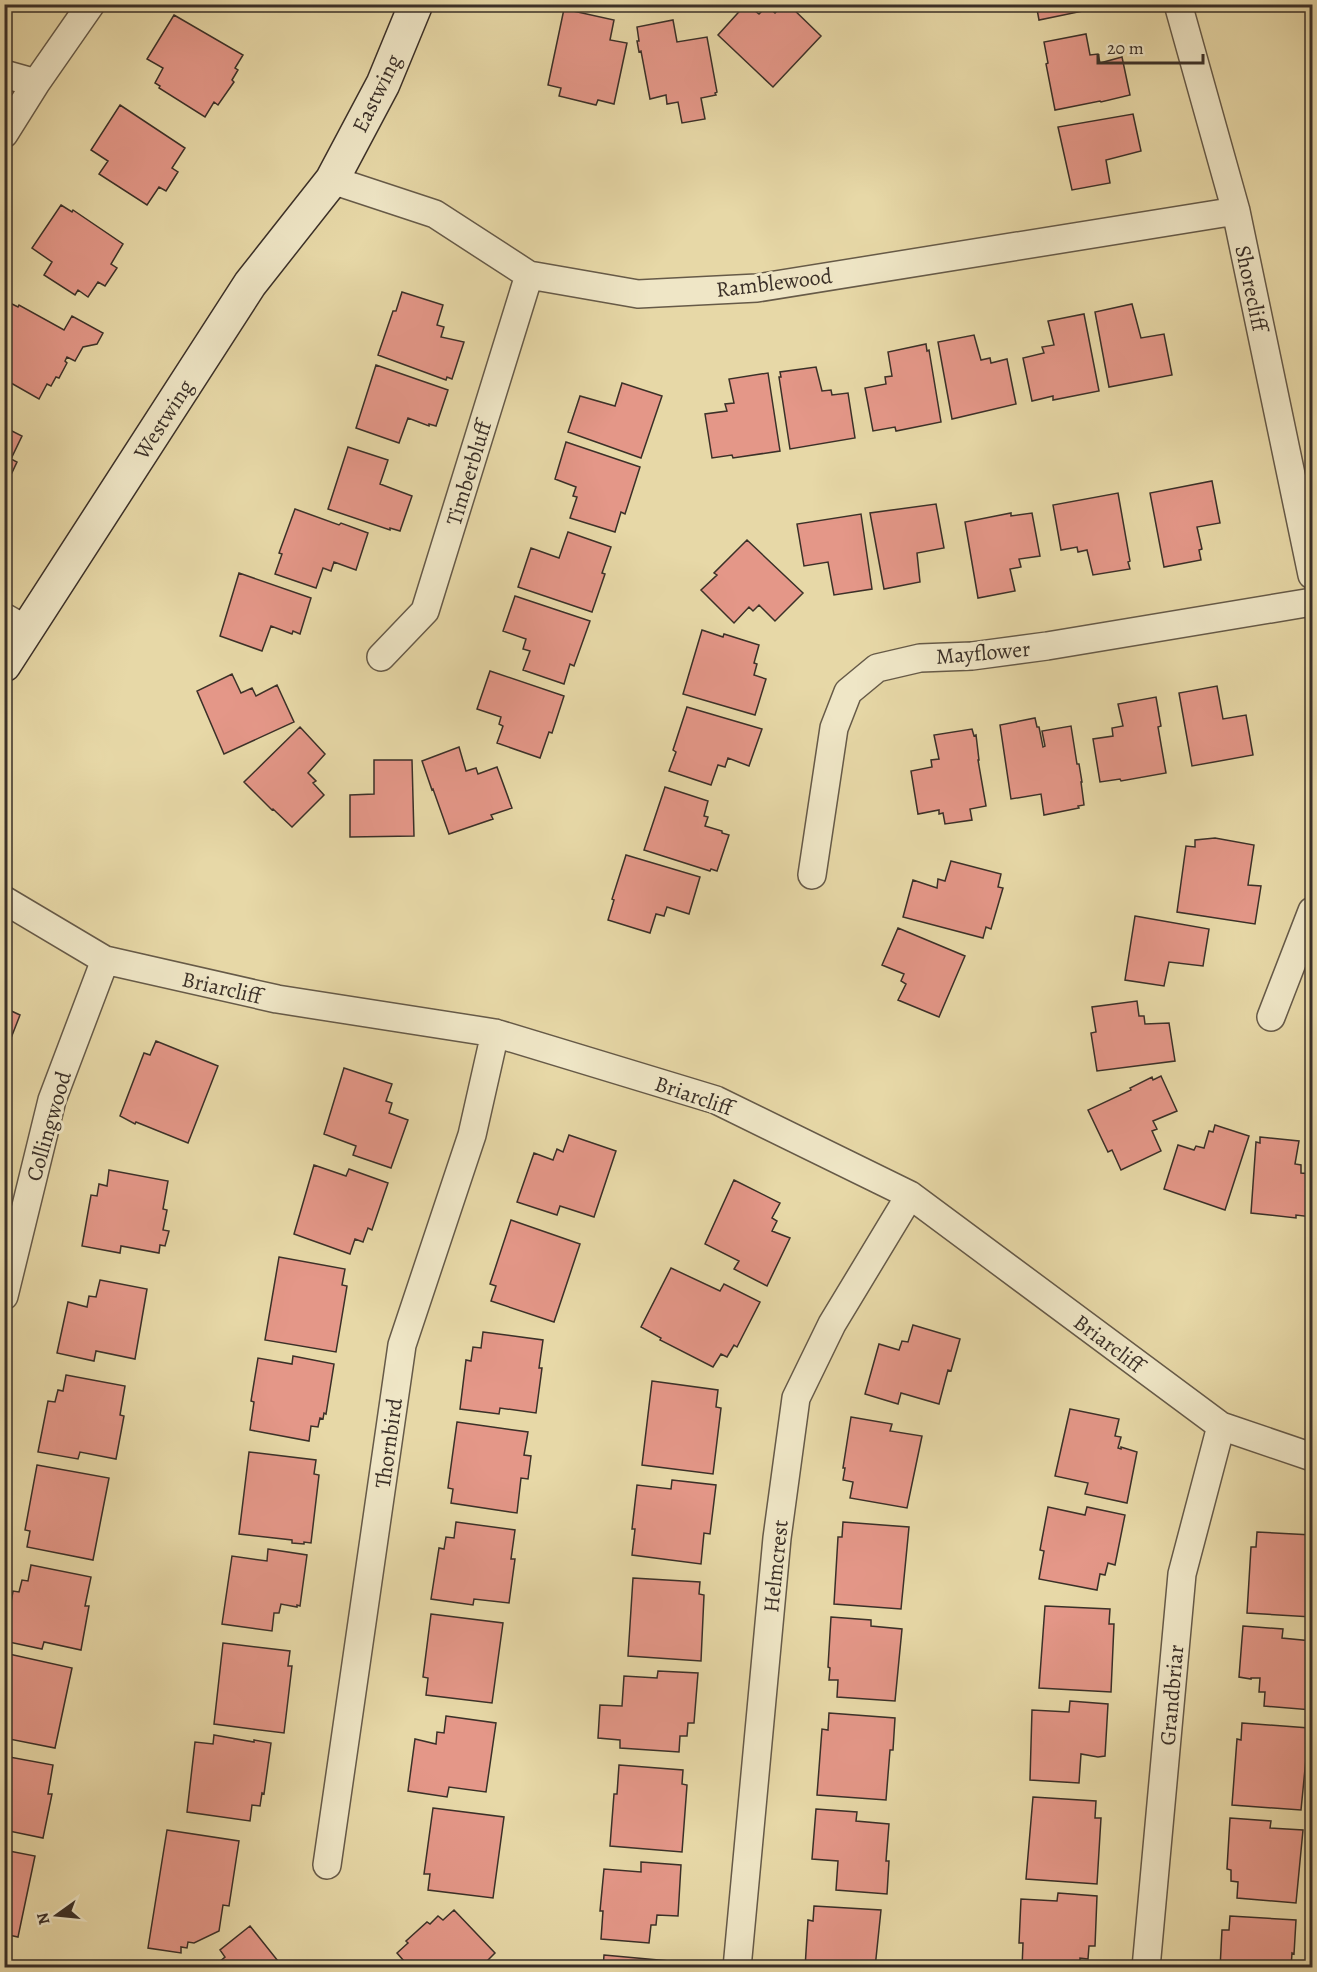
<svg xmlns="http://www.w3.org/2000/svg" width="1317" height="1972" font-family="Alegreya,serif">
  <rect width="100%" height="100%" fill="#e7d8a7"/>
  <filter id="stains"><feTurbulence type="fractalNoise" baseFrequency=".00333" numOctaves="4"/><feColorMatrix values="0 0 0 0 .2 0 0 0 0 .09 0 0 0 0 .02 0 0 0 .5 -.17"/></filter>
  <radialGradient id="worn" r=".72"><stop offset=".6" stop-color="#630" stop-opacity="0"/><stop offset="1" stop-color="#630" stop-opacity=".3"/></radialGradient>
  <path fill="#e49788" stroke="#3b3028" stroke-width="1.5" d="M236,4h26l-3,6 -11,-5 -2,4z
    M746,4l13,10 8,-8 8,7 9,-9h4l33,32 -48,51 -55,-52z
    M1036,4h45l2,7 -44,9z
    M564,9l50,11 -4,20 17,3 -13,61 -16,-4 -2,5 -37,-9 2,-8 -13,-3z
    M174,15l69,40 -8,13 3,2 -6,10 2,2 -16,23 -4,-3 -9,15 -46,-29 1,-2 -5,-3 8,-15 -16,-9z
    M673,20l4,22 30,-5 10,55 -2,1 1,2 -15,3 4,21 -23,4 -4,-21 -11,2 -1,-9 -16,4 -9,-48 -2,1 -2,-11h2l-2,-14z
    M1086,34l4,21 8,-1 2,9 22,-6 8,38 -29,7 -1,-1 -45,9 -9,-46 2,-1 -4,-21z
    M120,105l65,43 -13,20 6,4 -12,19 -7,-4 -12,18 -48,-31 9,-13 -17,-11z
    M1133,114l8,37 -35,9 4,23 -38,7 -14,-63z
    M61,205l11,7 1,-2 50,34 -12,20 6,4 -12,18 -7,-4 -10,15 -10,-7 -3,5 -31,-20 8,-13 -20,-14z
    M402,292l41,13 -6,20 7,2 -3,10 23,5 -12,37 -5,-2 -1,3 -68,-25 15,-44h3z
    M4,300l14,7 1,-2 45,25 8,-14 31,17 -6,11 -14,3 -8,14 -8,-4 -2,4 2,2 -8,15 -3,-1 -5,9 -4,-2 -8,15 -35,-20z
    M1132,304l9,34 23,-4 8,41 -63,12 -14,-75z
    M1084,314l15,77 -46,9v-4l-21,5 -9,-43 21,-5 -2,-6 12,-2 -6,-24z
    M974,335l7,25 9,-2 1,5 16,-4 9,45 -64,15 -14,-77z
    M926,344l1,7 2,-1 12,72 -45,9 -1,-4 -22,4 -8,-43 21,-4 -1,-7 7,-1 -4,-24z
    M376,365l72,25 -12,36 -7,-2v2l-21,-8 -9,25 -43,-15z
    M816,367l6,24 9,-1 1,5 16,-2 7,45 -65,11 -11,-72h2l-1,-5z
    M768,373l12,78 -47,7 -1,-3 -20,3 -7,-44 22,-3 -2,-7 9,-1 -5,-24z
    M622,383l40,13 -21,62 -73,-26 12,-36 35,10z
    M4,427l18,9 -11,23 6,3 -10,21 -3,-1z
    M566,442l74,25 -15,47 -4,-2 -6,20 -45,-14 7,-21 -4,-1 3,-9 -21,-8z
    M348,447l40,13 -8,24 32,12 -12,35 -10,-3v2l-62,-21z
    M1212,481l8,42 -23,4 5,22 -3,1 2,10 -37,7 -14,-74z
    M1118,493l12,68 -2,1 2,7 -37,6 -6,-25 -9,2 -1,-5 -16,3 -8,-45z
    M936,504l8,44 -27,5 3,29 -36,7 -14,-76z
    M295,509l44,16 2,-2 27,10 -12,37 -22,-8 -3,9 -8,-3 -7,20 -41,-14 7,-20 -3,-1z
    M1011,513v3l21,-3 8,43 -21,3 2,8 -11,2 5,22 -37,7 -13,-76z
    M861,514l11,75 -38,6 -6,-33 -24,4 -7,-42z
    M568,532l43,15 -9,26 3,1 -13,38 -74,-25 13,-39 28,10z
    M747,540l56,53 -28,28 -16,-16 -6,6 -4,-4 -15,16 -33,-33 16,-15 -3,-2z
    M239,573l72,25 -11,36 -7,-3 -1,3 -21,-8 -9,25 -42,-15z
    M515,596l75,25 -16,45 -4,-2 -6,20 -41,-14 7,-19 -7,-2 3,-10 -23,-8z
    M702,630l21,7 1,-3 35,11 -5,18 3,1 -3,11 12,4 -11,36 -72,-21z
    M490,671l74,25 -12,37 -3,-1 -9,26 -43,-15 6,-17 -4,-2 2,-7 -24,-8z
    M232,674l9,19 11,-5 4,8 21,-11 17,37 -70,32 -27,-63z
    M1217,686l6,33 23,-4 7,40 -61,11 -13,-73z
    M1156,697l5,29 -3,1 8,46 -45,8 -1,-2 -20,3 -7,-43 20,-3 -1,-8 11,-2 -5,-22z
    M687,707l75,22 -13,37 -21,-8 -3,9 -7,-2 -7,20 -42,-14 7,-19 -3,-2z
    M1035,718l2,9h2l4,20 2,-1 -3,-15 29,-5 6,38h2l3,18h-1l3,23 -6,1 1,2 -35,7 -3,-21 -30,5 -11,-74z
    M300,727l25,27 -17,19 8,8 -3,2 11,12 -32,32 -19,-18 -1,1 -28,-28z
    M972,729l2,7 2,-1 3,25h-1l8,46 -16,3 2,11 -27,4 -2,-11 -4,1v-4l-21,4 -7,-43 21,-4 -1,-7 8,-1 -5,-24z
    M459,747l7,24 10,-3 2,6 19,-7 15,41 -21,7 2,4 -44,15 -16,-45 -1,1 -10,-29z
    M374,760h38l2,76 -64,1v-42l24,-1z
    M665,787l43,14 -4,15 4,1 -3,9 17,5v2l7,2 -12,36 -6,-2 -1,2 -66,-21z
    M1215,838l39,7 -6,40 13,1 -6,38 -78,-12 9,-66 9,1v-7z
    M626,855l74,22 -11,37 -22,-7 -3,9 -8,-2 -6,19 -42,-13 6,-20 -2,-1z
    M951,861l50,13 -3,13 5,1 -12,41 -5,-2 -3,11 -80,-21 10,-37 24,8 1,-9 7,2z
    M1135,916l74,13 -6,37 -34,-4 -5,24 -39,-6z
    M898,928l67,28 -26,61 -41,-17 8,-16 -5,-3 3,-7 -22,-9z
    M1137,1001l2,15h5l1,8 24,-1 6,38 -78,10 -6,-38 5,-1 -4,-25z
    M7,1009l13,6 -16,41v-46z
    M156,1041l62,25 -30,77 -52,-21 -1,2 -15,-8 24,-63 6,2z
    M344,1068l48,16 -6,17 6,2 -3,10 19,7 -17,48 -38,-13 3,-9 -32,-12z
    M1161,1076l16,35 -24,10 4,8 -5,2 9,20 -40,19 -9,-20 -4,2 -20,-42 43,-20 -1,-2 22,-11 1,3z
    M1215,1125l34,11 -24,74 -61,-21 14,-44 16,5 2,-4 8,2 5,-17 4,1z
    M569,1135l47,16 -22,66 -34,-11 -3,9 -40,-13 17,-49 19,7 4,-11 6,3z
    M1260,1137l39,4 -4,23 6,1v8l11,1v43l-16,-2v3l-45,-5 5,-71 4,1z
    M314,1165l32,11 3,-7 39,14 -16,47 -4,-2 -5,14 -8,-3 -5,15 -56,-20z
    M109,1170l59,11 -5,28 4,1 -4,20 6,1 -4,15 -5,-1 -1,8 -38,-7 -1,7 -38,-7 9,-51 6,1 2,-12 8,2z
    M734,1180l46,23 -8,15 5,3 -5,10 18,7 -23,48 -33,-17 5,-8 -34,-17z
    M511,1220l69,24 -26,78 -63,-21 5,-15 -6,-2z
    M279,1257l66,12 -3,16 5,1 -11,66 -71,-12z
    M671,1268l49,23 4,-7 36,18 -23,45 -3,-2 -7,12 -6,-3 -8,13 -53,-27 1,-2 -20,-11z
    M100,1280l47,9 -12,70 -39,-8 -2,10 -37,-8 11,-51 19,5 2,-11 7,1z
    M913,1325l47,14 -9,32 -3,-1 -9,34 -38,-11 -3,11 -33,-10 14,-50 20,6 3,-9 6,1z
    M483,1332l60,8 -4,28h3l-6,45 -36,-5 -1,6 -39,-5 6,-49 5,1 2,-14 8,1z
    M293,1356l41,8 -8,50 -2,-1 -1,6 -3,-1 -2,9 -7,-1 -2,15 -59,-11 4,-28 -3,-1 7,-43 34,6z
    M66,1375l59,11 -5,29 4,1 -8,43 -36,-7 -2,7 -40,-7 10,-51 7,1 3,-12 5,1z
    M652,1381l66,9 -2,17 5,1 -8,66 -71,-9z
    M1070,1409l49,10 -4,17 6,1 -3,11 3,1v-2l16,5 -10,51 -42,-9 3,-11 -33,-7z
    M851,1417l41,7 -2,7 32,5 -15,72 -57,-10 3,-16 -10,-2 2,-12h-2z
    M457,1422l71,10 -4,23 7,1 -3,23 -7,-1 -4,35 -66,-10 2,-14 -5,-1z
    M249,1452l67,8 -2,14 5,1 -8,68 -7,-1v2l-12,-1v-3l-53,-6z
    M37,1465l72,13 -16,82 -66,-13 3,-16 -5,-1z
    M672,1480l44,5 -6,49 -6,-1 -3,31 -69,-9 3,-26h-3l5,-44 34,4z
    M1048,1507l37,8 2,-8 38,8 -10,50 -7,-2 -3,12 -5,-1 -3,16 -58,-11 5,-28 -4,-1z
    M456,1522l59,8 -4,29h4l-6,44 -35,-4 -1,6 -42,-6 8,-51 5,1 2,-12 8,1z
    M843,1522l66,5 -8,82 -67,-5 4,-67h4z
    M1257,1532l55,3v82l-65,-4 4,-66h5z
    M268,1549l39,6 -7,51 -3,-1v2l-16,-3 -2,9h-5l-2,18 -50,-7 10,-68 35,5z
    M31,1565l60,12 -6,29h4l-8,44 -37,-8 -2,7 -38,-8 9,-50 6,1 3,-12 6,1z
    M633,1578l67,4 -1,12 5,1 -3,66 -73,-5z
    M1045,1606l65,3 -1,15h5l-3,68 -72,-4z
    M431,1614l72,9 -11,80 -66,-8 2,-17 -5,-1z
    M831,1617l40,3v6l31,3 -7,72 -58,-4 1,-17h-9l1,-12 -2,-1z
    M1243,1626l40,3 -1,9 30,3v69l-48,-4 1,-14h-6l1,-14h-9v1l-12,-2z
    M223,1643l67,8 -2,15h4l-8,67 -70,-9z
    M9,1654l63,14 -17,80 -51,-10v-83z
    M658,1671l40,2 -4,50h-6l-1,13h-7l-1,16 -59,-4v-8l-22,-2 2,-33 22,1 2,-30 33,2z
    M1070,1701l38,3 -3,52 -7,1 -17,-3 -2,29 -49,-3 2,-70 37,2z
    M829,1713l66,5 -2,32h-3l-4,50 -69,-5 5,-66 6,1z
    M446,1716l50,7 -10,69 -37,-5 -2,10 -39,-6 7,-52 21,5 1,-12 7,1z
    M1242,1723l67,5 -8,82 -69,-5 5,-66 4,1z
    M214,1735l40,7v-2l17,3 -7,51 -2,-1 -2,13 -8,-1 -2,16 -63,-9 8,-70 18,2z
    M4,1756l49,9 -5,29h4l-9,44 -39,-8z
    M619,1765l64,5 -1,14 5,1 -5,67 -72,-6 4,-52h3z
    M1033,1797l63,4 -1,17h6l-4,66 -71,-5z
    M433,1808l71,9 -11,81 -65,-8 2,-16h-6z
    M816,1809l41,3 -1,9 33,3 -3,37h3l-2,33 -51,-4 2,-29 -26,-2z
    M1230,1818l41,3 -1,7 33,2 -7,73 -59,-5 1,-16 -7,-1v-11l-4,-1z
    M167,1830l72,11 -10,65 -6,-1 -4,26 -25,12 -6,-1 -1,6 -6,-1v6l-33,-5z
    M4,1850l31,6 -17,81 -14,-3z
    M641,1862l40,3 -3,51 -21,-1 -1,10h-5l-2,18 -48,-4 2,-28h-3l4,-42 37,3z
    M1058,1893l39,3 -2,50h-6l-1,13 -8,-1v10h-58l1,-25h-4l2,-44 36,2z
    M814,1906l67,4 -6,58h-70l3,-48 5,1z
    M454,1910l41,43 -15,15h-70l-13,-15 11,-10 -2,-2 21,-19 3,2 8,-8 5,4z
    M1230,1916l66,4 -2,34 -2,-1 -1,15h-71l2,-38h7z
    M250,1926l32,40 -3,2h-67l13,-11 -5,-7z
    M604,1955l65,6 -1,7h-65z"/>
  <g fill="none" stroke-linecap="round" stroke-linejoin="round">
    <g stroke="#665a48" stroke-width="30">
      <path id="street" d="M1178,4l58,207 76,364
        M4,74l32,9
        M4,134l32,-51 55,-79
        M332,180l103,34 94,61 109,19 119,-6 479,-77
        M4,617l23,13
        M381,657l44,-46 104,-336
        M812,875l22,-147 14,-36 29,-24 43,-10 52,-2 75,-10 265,-44
        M4,900l101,60 172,39 218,34 221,67 194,95 311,231 91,31
        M1271,1017l41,-106
        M4,1296l48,-196 53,-140
        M327,1865l75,-520 70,-210 23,-102
        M737,1968l40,-430 19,-140 36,-74 78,-129
        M1146,1968l36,-394 39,-148"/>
    </g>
    <g stroke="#3b3028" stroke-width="36">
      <path id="secondary" d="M4,665l246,-381 82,-104 51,-96 33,-80"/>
    </g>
    <use href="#street" stroke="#efe6c6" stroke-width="27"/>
    <use href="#secondary" stroke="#efe6c6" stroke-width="33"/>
  </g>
  <g text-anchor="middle" stroke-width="6" stroke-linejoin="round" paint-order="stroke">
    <g font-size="22" fill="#3b3028" stroke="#efe6c6">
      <text transform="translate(376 93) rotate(-64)" y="8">Eastwing</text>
      <text transform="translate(774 282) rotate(-7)" y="8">Ramblewood</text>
      <text transform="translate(1252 288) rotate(78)" y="8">Shorecliff</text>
      <text transform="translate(163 419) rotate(-57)" y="8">Westwing</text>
      <text transform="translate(468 473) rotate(-73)" y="8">Timberbluff</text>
      <text transform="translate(983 652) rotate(-5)" y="8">Mayflower</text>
      <text transform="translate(222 987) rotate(13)" y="8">Briarcliff</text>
      <text transform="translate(694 1095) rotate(19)" y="8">Briarcliff</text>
      <text transform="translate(48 1126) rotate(-74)" y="8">Collingwood</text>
      <text transform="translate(1109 1343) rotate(37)" y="8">Briarcliff</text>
      <text transform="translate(388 1443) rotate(-82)" y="8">Thornbird</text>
      <text transform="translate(775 1566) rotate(-84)" y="8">Helmcrest</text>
      <text transform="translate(1171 1695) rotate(-85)" y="8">Grandbriar</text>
    </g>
  </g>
  <rect width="1317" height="1972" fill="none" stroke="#e7d8a7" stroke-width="24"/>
  <rect x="6" y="6" width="1305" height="1960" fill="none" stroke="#3b3028" stroke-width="3"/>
  <rect x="12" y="12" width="1293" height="1948" fill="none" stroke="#3b3028" stroke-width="1.5"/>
  <g transform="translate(57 1915) rotate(255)" stroke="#efe6c6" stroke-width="4.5" paint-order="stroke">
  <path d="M0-4.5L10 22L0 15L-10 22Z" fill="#3b3028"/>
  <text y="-9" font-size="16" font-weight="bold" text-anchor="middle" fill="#3b3028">N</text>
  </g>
  <path d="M1098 54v9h105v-9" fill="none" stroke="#3b3028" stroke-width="3"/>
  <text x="1107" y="54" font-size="18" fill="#3b3028" stroke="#efe6c6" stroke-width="4.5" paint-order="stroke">20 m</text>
  <rect width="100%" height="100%" filter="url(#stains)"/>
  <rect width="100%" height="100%" fill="url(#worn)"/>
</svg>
